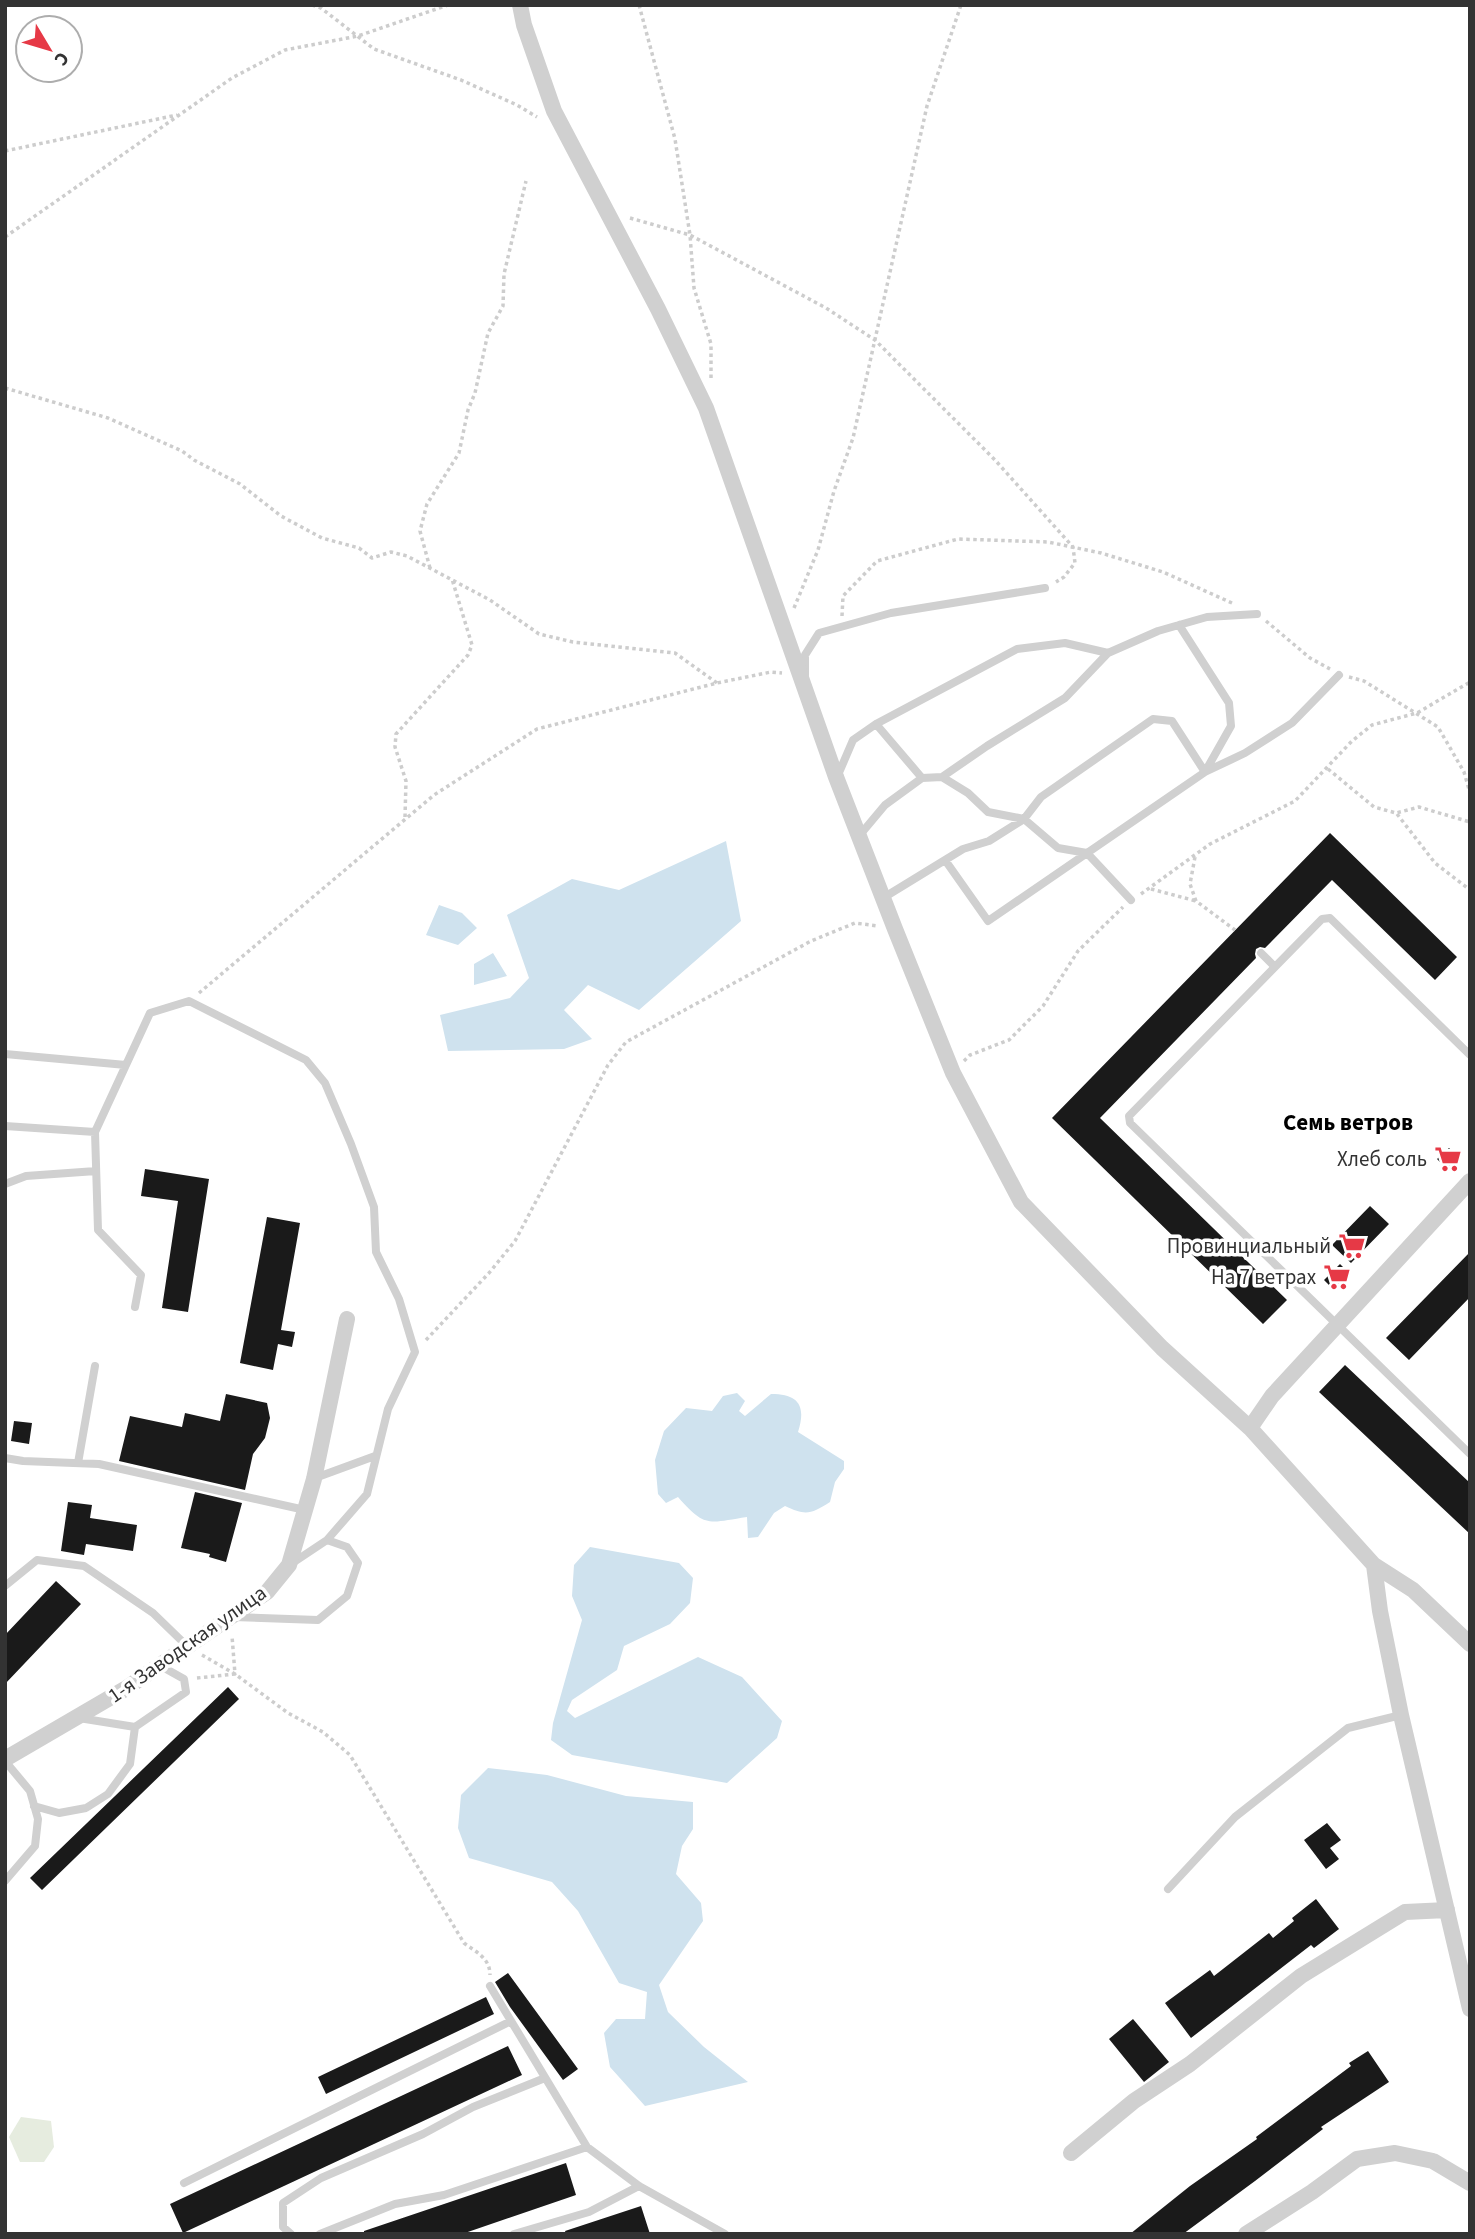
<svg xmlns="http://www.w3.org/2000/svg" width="1475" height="2239" font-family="'Source Sans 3',sans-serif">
  <rect width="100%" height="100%" fill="#fff"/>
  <path fill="#e6ecdf" d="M21,2117l30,4 3,26 -10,15h-24l-11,-25z"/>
  <path fill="#cfe2ee" d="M726,841l15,80 -102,89 -51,-25 -24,25 28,29 -28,10 -116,2 -8,-36 70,-17 19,-20 -22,-63 65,-36 47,11z
    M439,905l23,8 15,15 -19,17 -32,-10z
    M493,953l14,23 -33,9v-21z
    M737,1393l8,8 -6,10 6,5 26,-22c29,0 35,13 27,38l46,29v8l-9,13 -5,20c-19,12 -24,14 -45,4l-11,7 -16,24 -10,1 -1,-21c-39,6 -42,11 -69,-20l-12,6 -8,-9 -3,-34 9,-29 22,-23 26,3 11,-15z
    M590,1547l89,16 14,15 -3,25 -20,21 -46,22 -7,24 -45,30 -5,11 8,7 123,-61 44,20 40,44 -5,17 -50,45 -155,-28 -21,-15 2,-17 29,-103 -10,-24 2,-31z
    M488,1768l59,7 79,21 67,6v27l-11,17 -6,28 25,29 2,18 -44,64 9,27 36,35 44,35 -103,24 -35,-39 -6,-34 12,-14h29l2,-27 -28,-9 -41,-72 -26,-29 -83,-24 -11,-30 3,-33z"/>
  <path fill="#1a1a1a" d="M1330,833l127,124 -22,23 -103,-100 -67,68 -5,-1 -4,2 -1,5 1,4 -156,160 187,182 -24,24 -211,-206z
    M1449,1148l10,10 -12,11 -10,-10z
    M145,1169l64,10 -21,133 -26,-4 16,-107 -37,-5z
    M1370,1206l19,18 -38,39 -19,-18z
    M267,1217l33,6 -19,107 14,2 -3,15 -14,-3 -5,26 -33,-7z
    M1470,1252v45l-61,63 -23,-22z
    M1340,1264l10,10 -16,16 -10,-10z
    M1345,1365l125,118v51l-151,-142z
    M226,1394l41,9 3,15 -5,20 -12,16 -8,36 -126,-29 11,-45 52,11 3,-14 35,8z
    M14,1421l18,2 -3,21 -18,-3z
    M195,1492l47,11 -16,59 -17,-5 1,-3 -29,-6z
    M68,1502l24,3 -2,13 47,7 -4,26 -47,-7 -2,11 -23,-4z
    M56,1581l25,23 -76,80v-49z
    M228,1687l11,12 -197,191 -12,-12z
    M1327,1823l14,17 -11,8 9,11 -13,10 -22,-29z
    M1316,1899l23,30 -25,19 -3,-3 -120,93 -26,-35 45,-33 4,6 55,-43 4,5 21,-17 -2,-3z
    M508,1973l70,96 -15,11 -53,-73 -15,-25z
    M486,1997l8,17 -168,80 -8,-17z
    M1133,2019l36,43 -25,20 -35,-43z
    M508,2046l14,29 -339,158 -13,-29z
    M1368,2051l21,31 -68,45 2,2 -68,52 -72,53h-53l60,-48 67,-47 -1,-2 95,-71 -2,-3z
    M566,2163l10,32 -114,39h-98v-3z
    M641,2206l9,28h-84l-1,-3z"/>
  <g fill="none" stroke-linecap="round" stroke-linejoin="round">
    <path stroke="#cdcdcd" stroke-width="3.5" stroke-dasharray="3.5 3.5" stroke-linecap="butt" d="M312,5l9,3 53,41 87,31 56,25 20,12
      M639,5l36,134 15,96 4,53 17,56v36
      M5,151l172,-36
      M630,218l60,17 136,73 49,32 120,120 78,87 2,16 -11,14 -8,5
      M5,237l227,-159 53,-28 73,-14 90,-31
      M5,388l103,30 74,33 12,9 46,24 41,32 41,22 37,10 13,10 19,-6 16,4 83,44 49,34 34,8 102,11 42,30
      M430,568l-10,-37 7,-27 32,-51 9,-43 7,-17 13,-60 15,-27 1,-32 22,-93
      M794,608l24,-58 16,-59 19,-53 74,-332 34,-101
      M842,616l1,-20 34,-35 81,-22 90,3 53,11 62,19 69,31
      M1266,621l44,37 20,11
      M1349,677l15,4 74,46 26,45 6,21
      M1328,769l46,38 22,6 23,-6 51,15
      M1397,814l38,49 35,27
      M405,817l1,-36 -11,-34 1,-13 72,-79 4,-10 -20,-66
      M1195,857l-5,27 6,17 39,29
      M1151,889l45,12
      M1141,894l69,-50 85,-43 57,-60 20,-16 45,-12 53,-31
      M199,993l235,-198 103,-66 180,-46 54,-11 11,1
      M964,1061l6,-6 39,-15 34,-34 35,-55 45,-44
      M426,1340l63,-67 26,-32 93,-176 18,-23 185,-101 44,-18 23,3
      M202,1655l33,19 -3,-38
      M197,1678l38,-4 53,39 35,19 27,23 114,188c12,9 26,15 26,32"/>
    <path stroke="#d0d0d0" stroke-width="8" d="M805,675v-20l14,-22 72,-20 154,-25
      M876,724l46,54
      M838,775l15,-35 23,-16 141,-75 48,-6 43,10
      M942,777l26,16 20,19 36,7 34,29 29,5 44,47
      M859,836l26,-31 37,-27 20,-1 45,-31 78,-48 43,-45 50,-22 49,-14 50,-3
      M945,860l43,61 217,-149 40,-19 47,-30 47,-48
      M883,898l80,-49 26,-8 35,-22 17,-22 112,-78 19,2 33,51 26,-46 -2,-23 -50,-78
      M1261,953l13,13
      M5,1054l121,11
      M1470,1055l-140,-137 -8,1 -193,197 1,7 340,331
      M5,1126l90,6 55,-119 39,-12 117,59 19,23 26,61 23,63 2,45 23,47 16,53 -27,57 -21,85 -40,46 -36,24
      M95,1132l3,98 43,45 -6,32
      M5,1184l21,-8 70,-5
      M5,1458l18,3 76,3 206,46
      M78,1463l17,-97
      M315,1478l60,-22
      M5,1586l32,-26 47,6 69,47 34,33
      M233,1617l85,3 29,-24 11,-33 -11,-16 -20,-7
      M79,1718l56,9
      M5,1761l25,30 8,28 -3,27 -30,35
      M34,1806l25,7 27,-5 22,-14 22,-30 5,-37 51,-35 -2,-13 -25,-14
      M1168,1889l67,-72 113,-89 53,-13
      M490,1986l97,161 52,39 86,48
      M184,2183l327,-162
      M291,2234l-8,-7v-24l38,-25 102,-44 50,-27 72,-29
      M320,2234l75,-30 49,-9 143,-48
      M514,2234l75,-22 50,-26"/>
    <path stroke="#d0d0d0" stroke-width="16" d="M520,5l4,20 30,86 104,198 48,99 130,369 59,152 58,144 68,129 141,146 88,80 124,137 39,25 57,54
      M1250,1428l22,-32 198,-215
      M1374,1565l6,46 21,104 69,294
      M5,1759l120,-70 142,-97 22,-27 25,-86 33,-160
      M1071,2153l63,-52 56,-37 111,-88 104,-64 42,-2
      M1246,2234l66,-42 45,-33 38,-6 38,8 37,22"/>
  </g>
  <defs>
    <g id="supermarket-bare" transform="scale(2.1)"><path d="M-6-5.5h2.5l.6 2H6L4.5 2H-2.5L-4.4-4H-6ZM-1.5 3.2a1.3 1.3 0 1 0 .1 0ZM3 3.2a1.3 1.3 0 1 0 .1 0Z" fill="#e63946" stroke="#fff" stroke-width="2.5" paint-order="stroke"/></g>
  </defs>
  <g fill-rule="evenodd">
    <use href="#supermarket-bare" x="1448" y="1159"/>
    <use href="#supermarket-bare" x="1352" y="1246"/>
    <use href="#supermarket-bare" x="1337" y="1277"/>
  </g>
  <g text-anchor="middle" stroke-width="7" stroke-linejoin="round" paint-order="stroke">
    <g font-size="21" fill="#333" stroke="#fff" text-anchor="end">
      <text x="1427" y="1166">Хлеб соль</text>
      <text x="1331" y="1253">Провинциальный</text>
      <text x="1316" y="1284">На 7 ветрах</text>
    </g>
    <g font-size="21" fill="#333" stroke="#fff">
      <text transform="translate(187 1644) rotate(-35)" y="7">1-я Заводская улица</text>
    </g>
    <g font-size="23" font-weight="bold" fill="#000" stroke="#fff">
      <text x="1348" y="1130">Семь ветров</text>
    </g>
  </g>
  <rect width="1475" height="2239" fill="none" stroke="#333333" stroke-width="14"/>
  <g transform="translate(49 49) rotate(128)"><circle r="33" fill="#ffffff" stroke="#adadad" stroke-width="2"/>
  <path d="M0-5L12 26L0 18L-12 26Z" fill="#e63946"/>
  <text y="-10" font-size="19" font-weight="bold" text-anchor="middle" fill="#333333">С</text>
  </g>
</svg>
